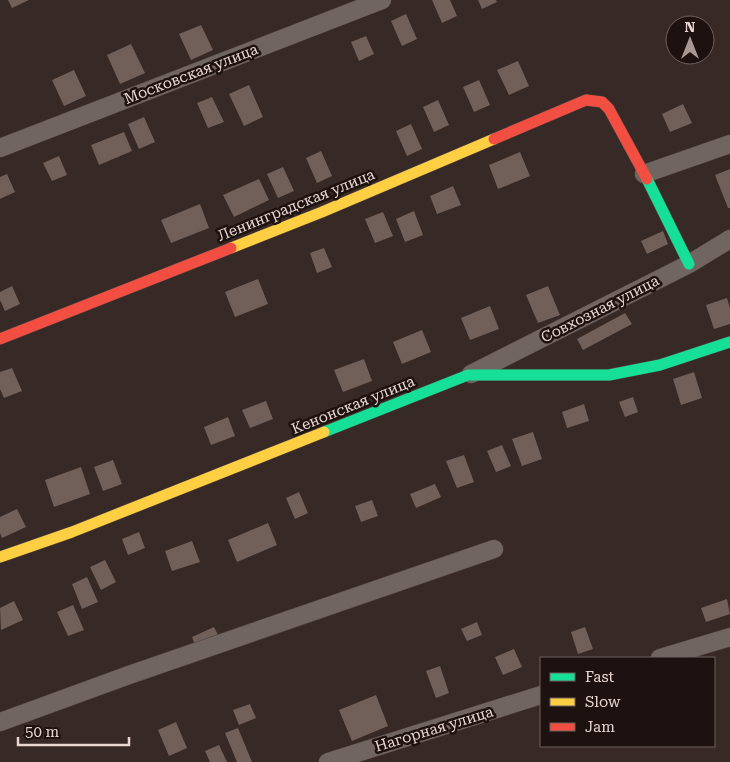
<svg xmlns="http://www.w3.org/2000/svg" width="730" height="762" font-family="'Roboto Serif',serif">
  <rect width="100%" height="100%" fill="#372925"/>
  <path fill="#715f5a" d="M8,0h21l-17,8z
    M432,0h18l7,16 -15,7z
    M478,0h18l1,2 -15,7z
    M406,14l11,25 -15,7 -11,-25z
    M201,25l12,25 -22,10 -12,-26z
    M366,36l8,18 -15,7 -8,-19z
    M131,44l14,29 -25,11 -13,-29z
    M518,61l11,25 -20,9 -12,-25z
    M74,70l12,26 -22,10 -12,-26z
    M479,80l11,25 -16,7 -11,-25z
    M249,85l14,32 -19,9 -15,-32z
    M212,97l12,25 -16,6 -11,-25z
    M438,100l11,25 -15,7 -11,-25z
    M683,104l9,19 -22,9 -8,-18z
    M144,117l11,25 -16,7 -11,-25z
    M411,124l11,25 -15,7 -11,-25z
    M124,132l8,19 -33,14 -8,-20z
    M321,151l11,25 -15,7 -11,-25z
    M520,152l10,24 -32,13 -9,-24z
    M59,156l8,19 -15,6 -9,-18z
    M283,167l11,24 -16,7 -11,-24z
    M730,169v39h-2l-13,-33z
    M7,174l8,18 -15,7v-22z
    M259,179l10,21 -35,17 -11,-22z
    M453,186l8,19 -24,9 -7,-18z
    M200,204l9,24 -38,15 -10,-23z
    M414,211l9,24 -18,7 -9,-23z
    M383,212l10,24 -18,7 -10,-24z
    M663,231l5,13 -21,10 -6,-13z
    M324,248l8,19 -15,6 -7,-20z
    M258,279l10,25 -33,13 -10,-25z
    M12,286l8,18 -15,7 -5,-11v-8z
    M548,286l12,29 -22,8 -12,-28z
    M727,298l3,10v16l-16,5 -8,-24z
    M490,306l9,23 -29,11 -9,-22z
    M625,313l7,11 -49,26 -6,-11z
    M422,330l9,22 -29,12 -9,-22z
    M364,359l8,22 -29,11 -9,-22z
    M12,368l10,23 -18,7 -4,-9v-17z
    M694,372l8,26 -21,7 -8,-26z
    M633,397l5,15 -13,5 -6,-15z
    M266,401l7,18 -23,9 -8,-18z
    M584,404l5,17 -22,7 -5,-16z
    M228,417l7,19 -24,9 -7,-18z
    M533,432l9,27 -20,7 -10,-27z
    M502,445l9,21 -15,6 -9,-21z
    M464,455l10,27 -17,6 -11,-27z
    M113,460l9,24 -19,7 -9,-24z
    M81,467l9,27 -36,13 -9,-27z
    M435,484l6,13 -25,11 -6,-14z
    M299,492l9,21 -13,6 -9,-21z
    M372,500l6,16 -17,6 -6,-16z
    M17,509l9,18 -24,11 -2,-5v-16z
    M268,523l9,22 -40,17 -9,-22z
    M139,532l6,16 -17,7 -6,-16z
    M192,541l8,21 -28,9 -7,-20z
    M105,560l11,22 -15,8 -11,-23z
    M87,577l11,25 -16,7 -10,-25z
    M727,599l3,15 -24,8 -5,-14z
    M14,601l9,19 -22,10 -1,-22z
    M73,605l11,25 -16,6 -11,-24z
    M477,622l5,13 -15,6 -6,-12z
    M214,627l4,8 -23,10 -3,-8z
    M585,627l8,22 -15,5 -7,-22z
    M514,649l8,18 -19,8 -8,-18z
    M440,666l9,27 -13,5 -10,-27z
    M376,695l12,31 -36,15 -13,-31z
    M250,704l6,14 -17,7 -6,-15z
    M176,722l11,26 -18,8 -11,-26z
    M238,728l14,34h-15l-12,-29z
    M219,745l8,17h-17l-5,-11z"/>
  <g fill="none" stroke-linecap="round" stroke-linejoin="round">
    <g stroke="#524642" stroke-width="19">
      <path id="street" d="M0,148l382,-148
        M644,174l86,-30
        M471,374l218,-110 41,-25
        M660,658l70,-21
        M0,722l129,-47 365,-126
        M328,762l213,-67"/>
    </g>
    <g stroke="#524642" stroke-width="12">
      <path id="fast" d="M647,179l42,85
        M324,432l144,-57h141l51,-10 70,-23"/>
    </g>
    <g stroke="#524642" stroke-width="12">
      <path id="slow" d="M231,248l91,-36 172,-73
        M0,557l72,-25 252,-100"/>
    </g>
    <g stroke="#524642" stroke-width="12">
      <path id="jam" d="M494,139l92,-39 16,2 7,7 38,70
        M0,339l231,-91"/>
    </g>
    <use href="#street" stroke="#716562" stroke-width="18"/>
    <use href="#fast" stroke="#16e098" stroke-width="11"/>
    <use href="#slow" stroke="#ffcf43" stroke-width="11"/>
    <use href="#jam" stroke="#f24e42" stroke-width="11"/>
  </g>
  <g text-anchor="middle" stroke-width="5" stroke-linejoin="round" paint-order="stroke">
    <g font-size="15" fill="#e7d6d1" stroke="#1d120f">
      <text transform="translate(191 74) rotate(-21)" y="5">Московская улица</text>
      <text transform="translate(296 205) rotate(-22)" y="5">Ленинградская улица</text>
      <text transform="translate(600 309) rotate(-27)" y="5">Совхозная улица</text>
      <text transform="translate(353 405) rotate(-22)" y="5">Кенонская улица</text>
      <text transform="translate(434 729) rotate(-17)" y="5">Нагорная улица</text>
    </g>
  </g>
  <rect x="540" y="657" width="175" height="90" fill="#1d120f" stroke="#6e605d"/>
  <rect x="550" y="673" width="25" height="8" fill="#16e098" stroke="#6e605d"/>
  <text x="585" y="682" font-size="15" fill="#e7d6d1">Fast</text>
  <rect x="550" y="698" width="25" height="8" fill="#ffcf43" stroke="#6e605d"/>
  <text x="585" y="707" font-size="15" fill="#e7d6d1">Slow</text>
  <rect x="550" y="723" width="25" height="8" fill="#f24e42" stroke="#6e605d"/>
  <text x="585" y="732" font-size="15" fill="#e7d6d1">Jam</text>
  <g transform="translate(690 40)"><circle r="24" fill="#1d120f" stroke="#6e605d"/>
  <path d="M0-4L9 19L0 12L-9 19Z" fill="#a99995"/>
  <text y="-8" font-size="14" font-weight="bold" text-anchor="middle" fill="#e7d6d1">N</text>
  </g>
  <path d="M18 737v8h111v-8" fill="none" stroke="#e7d6d1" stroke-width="2.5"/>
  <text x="25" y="737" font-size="15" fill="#e7d6d1" stroke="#1d120f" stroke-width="4" paint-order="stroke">50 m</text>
</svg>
